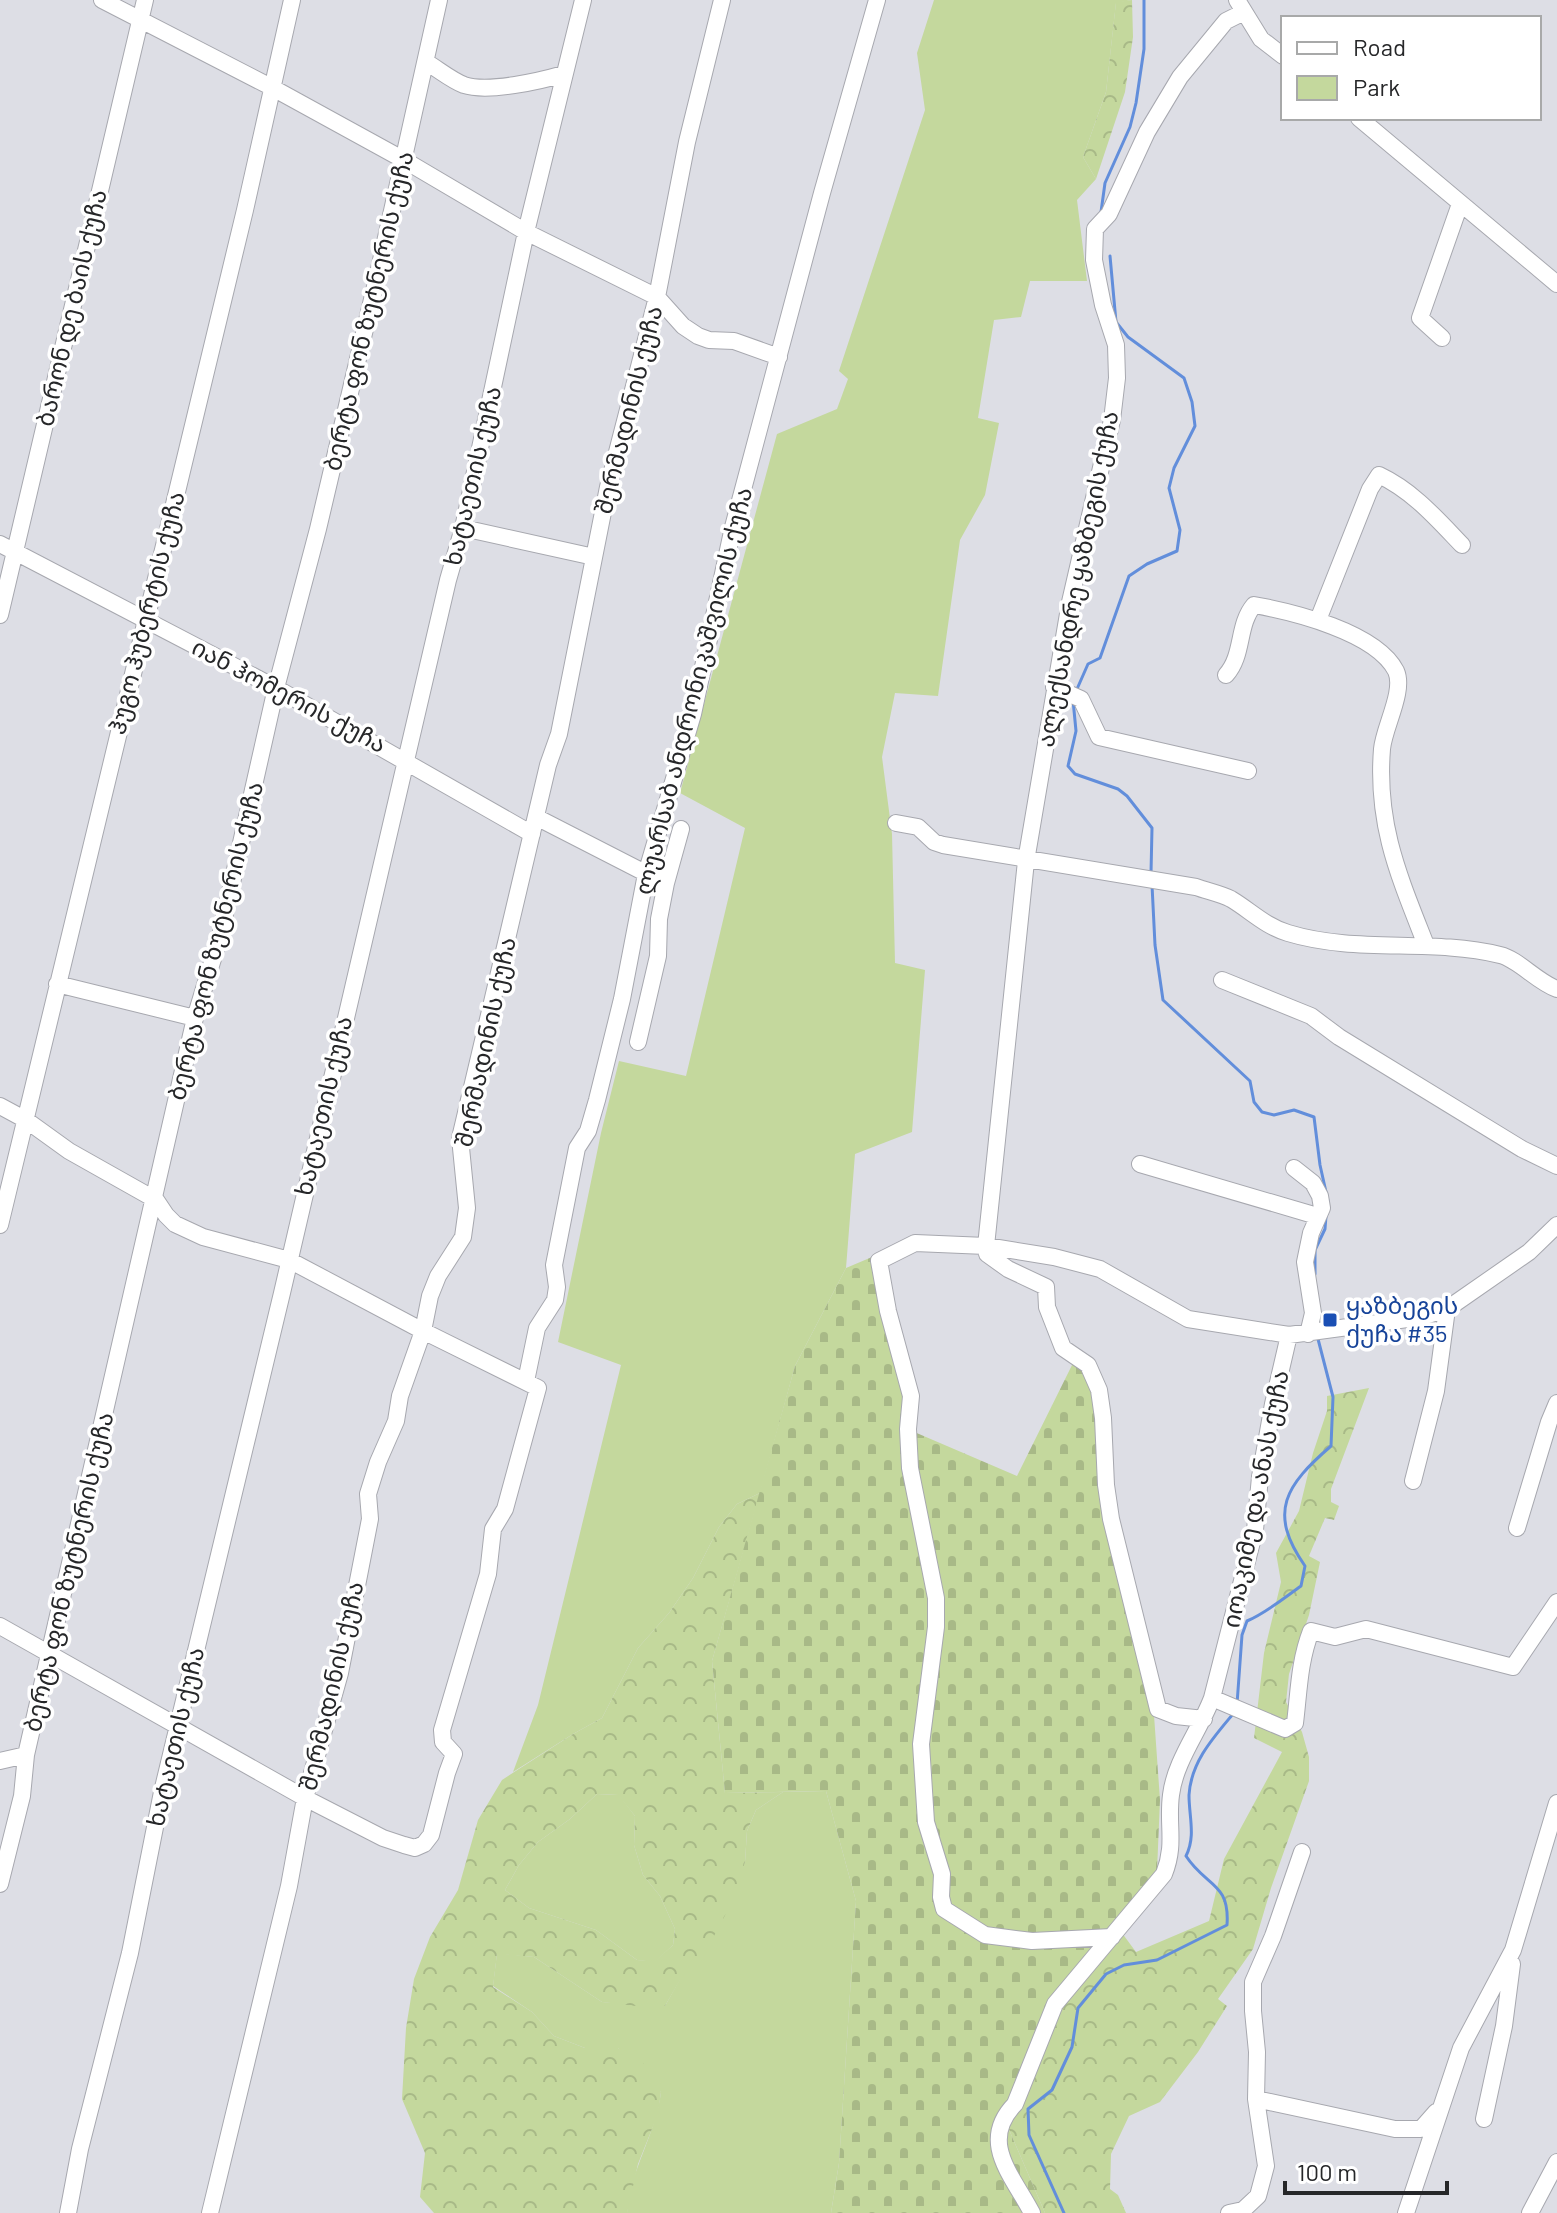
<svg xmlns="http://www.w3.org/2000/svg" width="1557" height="2213" font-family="Barlow,'Noto Sans Georgian',sans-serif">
  <defs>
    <pattern id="forest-crowns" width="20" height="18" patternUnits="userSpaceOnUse" patternTransform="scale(2)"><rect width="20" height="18" fill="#c4d89d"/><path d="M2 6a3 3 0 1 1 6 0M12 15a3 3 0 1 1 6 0" fill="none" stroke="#a8b987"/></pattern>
    <pattern id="cemetery-stones" width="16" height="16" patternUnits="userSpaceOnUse" patternTransform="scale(2)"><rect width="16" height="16" fill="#c4d89d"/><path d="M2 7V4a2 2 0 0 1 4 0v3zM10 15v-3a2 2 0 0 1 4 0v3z" fill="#a8b987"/></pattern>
  </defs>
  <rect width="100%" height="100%" fill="#dddee5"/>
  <path fill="#c4d89d" d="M934,0h198l-16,3 -10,89 -23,65 13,22 -19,21 10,81h-57l-9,36 -27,3 -16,98 21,5 -14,72 -25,45 -22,156 -43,-3 -13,64 10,77 3,129 30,7 -13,162 -57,22 -9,114 -51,98 -35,127 -23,11 -18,23 -26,51 -24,35 -31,35 -36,70 -29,16 -60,38 25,-67 83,-340 -63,-23 43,-209 18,-72 67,15 59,-248 -65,-35 97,-359 60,-25 11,-30 -9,-8 86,-261 -8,-57z
    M826,1791l30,110 -17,262 -8,50h-204c3,-43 29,-79 34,-121l-43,-44h-33l-31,-12 -22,-24 -39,-26 4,-33 37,4 68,45 63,4 80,-144 2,-31 9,-21 27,-18z
    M597,1794l22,1 16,21 -1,29 9,30 17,21 15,33 -2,16 -18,17 -18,-2 -41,-30 -67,-22 -24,-18 14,-25 19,-23 32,-23z"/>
  <path fill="url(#forest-crowns)" fill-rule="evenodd" d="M1132,0l1,37 -8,55 -29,87 -13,-22 23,-65 10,-90z
    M1369,1388l-38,101v13l8,4 -5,14 -9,-2 -16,38 11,6 -11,53 -20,59 -3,28 16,30 7,25v24l-38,107 -18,61 -35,50 9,7 -29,46 -38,50 -31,14 -18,38 -1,35 8,6 8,18h-81l-38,-88 58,-128 57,-64 14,19 73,-31 15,-62 58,-107 -28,-14 10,-85 17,-71 -5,-29 23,-42 14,-58 14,-42v-15z
    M760,1493l-48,168 13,132 58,-1 -27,18 -9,21 -2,31 -15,44 -16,30 -34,44 -15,26h-29l-34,-4 -68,-45 -37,-3 -4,33 39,25 22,24 31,12h33l29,18 14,26 -3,22 -20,50 -11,49h-193l-14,-16 5,-44 -23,-54 4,-71 8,-49 16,-42 28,-47 20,-70 24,-40 71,-46 29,-16 36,-70 31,-35 24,-35 26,-51 18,-23zM597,1794l21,1 17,21 -1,29 9,30 17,21 15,33 -2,16 -18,16 -18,-1 -41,-30 -67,-22 -24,-18 14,-25 19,-23 32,-23z"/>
  <path fill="url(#cemetery-stones)" d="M872,1257l32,128 1,43 112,48 59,-119 23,47 55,311 6,85 -4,95 -91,102 -58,128 38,88h-214l8,-50 17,-262 -30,-110 -101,2 -13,-132 83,-295 51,-98z"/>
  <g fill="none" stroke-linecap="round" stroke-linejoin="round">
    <path stroke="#628edb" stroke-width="3" d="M1101,212l4,-29 25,-56 6,-24 8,-54v-49
      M1077,689l11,-25 12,-6 29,-82 18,-12 30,-13 3,-21 -11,-42 5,-20 21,-42 -3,-24 -8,-24 -56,-41 -12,-15 -6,-66
      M1073,700l3,31 -8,35 7,8 43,15 9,7 25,32 -1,45
      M1152,885l3,60 8,55 87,81 4,21 8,10 12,3 20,-5 20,7 6,48 8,36
      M1315,1274v-24l10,-21 1,-13
      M1237,1704l5,-69 5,-14c19,-8 37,-23 54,-35l4,-20c-38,-54 -19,-81 26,-120l2,-49 -15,-58
      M1064,2213l-35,-78 -1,-26 24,-19 20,-43 6,-39 28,-34 18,-9 33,-5 70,-35c3,-43 -21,-38 -41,-69 10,-20 3,-39 3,-61 2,-33 24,-57 44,-81"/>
    <g stroke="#a7a8af" stroke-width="18">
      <path id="minor" d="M102,0l169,87 133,73 122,72 131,65 26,29 15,10 11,4 25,1 45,16
        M1237,0l24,39 22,17
        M426,62c12,7 25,18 38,23 24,8 76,-4 100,-11
        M1359,118l198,166
        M1442,338l-22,-20 40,-114
        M463,528l131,29
        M0,544l276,144 256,146
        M0,615l145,-615
        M1318,620l52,-131 9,-14c34,16 58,44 83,70
        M1226,675c18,-20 11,-50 28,-70 39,7 122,27 142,66 9,20 -12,56 -14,78 -6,76 17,127 44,196
        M1054,687l27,12 18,38 149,34
        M536,817l119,61
        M896,823l22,4 16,15 9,3 253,42c11,4 25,7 35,12 20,12 34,27 57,34 69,21 142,5 212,22 18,4 37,27 57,34
        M1222,980l89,36 28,21 183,112 35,17
        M57,984l138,34
        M638,1042l20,-86 1,-37 7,-36 15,-54
        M0,1106l26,14 43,31 87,49 10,15 9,9 28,13 86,23 134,71 115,57 -33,121 -12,20 -5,45 -46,156 1,12 11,12 -7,19 -16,62 -7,9 -9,4 -11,-3 -21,-7 -78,-40 -305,-172
        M1140,1164l177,52
        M1294,1168l19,15 7,13 2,12 -11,25 -6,29 8,51 -5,21
        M0,1225l245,-1015 47,-210
        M526,1381l11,-53 18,-28 2,-13 -3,-22 23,-117 11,-17 9,-31 25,-101 24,-125 47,-160 40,-187 89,-334 55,-193
        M1413,1481l23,-90 11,-82
        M1517,1528l32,-106 8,-19
        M1212,1698l73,31 10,-6c4,-32 4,-61 16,-92l24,6 31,-8 147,38 44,-65
        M1204,1719l-28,-3 -18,-7 -47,-190 -5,-34 -3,-67 -4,-28 -11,-25 -25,-17 -16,-41 -1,-20 -38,-18 -21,-15 -1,-8 40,-385 44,-259 42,-182 5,-42 -1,-33 -13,-40 -9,-45 1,-31 14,-15 38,-82 33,-55 46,-56 18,-9
        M0,1761l26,-6
        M0,1884l22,-88 4,-41 169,-737 25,-82 56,-248 42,-159 59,-251 62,-278
        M1112,1937l-80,4 -47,-6 -41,-26 -3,-12 1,-23 -16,-52 -5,-78 15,-117v-29l-26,-130 -2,-39 3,-33 -23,-85 -9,-50 36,-18 71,3 68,11 46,12 88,50 101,16 133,-18 25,-8 82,-57 28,-27
        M1256,2099l139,30h26l15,-17
        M1484,2119l20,-93 8,-62
        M68,2213l12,-64 50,-196 32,-161 120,-499 166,-713 15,-52 63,-296 57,-232
        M210,2213l79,-327 16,-88 35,-125 30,-154 -2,-25 10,-32 18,-41 4,-25 23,-65 7,-35 8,-20 25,-39 4,-29 -7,-70 88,-373 11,-31 49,-247 49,-190 30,-155 35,-142
        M1032,2213c-19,-37 -54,-71 -17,-109l40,-100 109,-130c12,-30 3,-49 7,-79 4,-34 29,-65 41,-97l43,-168 5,-53 13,-73 16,-69
        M1229,2213l14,-3 15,-14 8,-30 -10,-67 1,-47 -4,-41v-29l20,-46 29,-84
        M1406,2213l55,-165 52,-98 44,-147
        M1530,2213l27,-51"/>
    </g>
    <use href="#minor" stroke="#fff" stroke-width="16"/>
  </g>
  <rect fill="#1a4fb4" stroke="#fff" stroke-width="3" x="1322" y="1312" width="16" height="16" rx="4"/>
  <g text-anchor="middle" stroke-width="7" stroke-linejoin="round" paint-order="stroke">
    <g font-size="24" fill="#262729" stroke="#fff">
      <text transform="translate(72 308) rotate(-77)" y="8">ბარონ დე ბაის ქუჩა</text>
      <text transform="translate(369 311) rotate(-77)" y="8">ბერტა ფონ ზუტნერის ქუჩა</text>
      <text transform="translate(629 410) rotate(-76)" y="8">შერმადინის ქუჩა</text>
      <text transform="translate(473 476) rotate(-77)" y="8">ხატაეთის ქუჩა</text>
      <text transform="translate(1078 579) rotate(-79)" y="8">ალექსანდრე ყაზბეგის ქუჩა</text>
      <text transform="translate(147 613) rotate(-76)" y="8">ჰუგო ჰუბერტის ქუჩა</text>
      <text transform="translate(694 691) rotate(-76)" y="8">ლუარსაბ ანდრონიკაშვილის ქუჩა</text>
      <text transform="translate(289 696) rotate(28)" y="8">იან ჰომერის ქუჩა</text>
      <text transform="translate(216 941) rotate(-76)" y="8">ბერტა ფონ ზუტნერის ქუჩა</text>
      <text transform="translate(486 1042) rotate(-78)" y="8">შერმადინის ქუჩა</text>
      <text transform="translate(324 1106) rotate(-77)" y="8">ხატაეთის ქუჩა</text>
      <text transform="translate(1256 1499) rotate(-79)" y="8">იოაკიმე და ანას ქუჩა</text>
      <text transform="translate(69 1572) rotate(-77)" y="8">ბერტა ფონ ზუტნერის ქუჩა</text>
      <text transform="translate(332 1686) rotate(-77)" y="8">შერმადინის ქუჩა</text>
      <text transform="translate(176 1737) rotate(-77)" y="8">ხატაეთის ქუჩა</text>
    </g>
    <g font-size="24" fill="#164399" stroke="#fff" text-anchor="start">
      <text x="1346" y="1314">ყაზბეგის<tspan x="1346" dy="28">ქუჩა #35</tspan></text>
    </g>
  </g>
  <rect x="1281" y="16" width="260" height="104" fill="#ffffff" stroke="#a8a9a9" stroke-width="2"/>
  <rect x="1297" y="42" width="40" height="12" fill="#ffffff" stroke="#a8a9a9" stroke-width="2"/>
  <text x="1353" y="56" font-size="24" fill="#262729">Road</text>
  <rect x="1297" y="76" width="40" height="24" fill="#c4d89d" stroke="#a8a9a9" stroke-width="2"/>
  <text x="1353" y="96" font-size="24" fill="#262729">Park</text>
  <path d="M1285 2181v12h162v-12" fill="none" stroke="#262729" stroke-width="4"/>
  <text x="1297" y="2181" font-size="24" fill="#262729" stroke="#ffffff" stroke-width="6" paint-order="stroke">100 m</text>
</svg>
